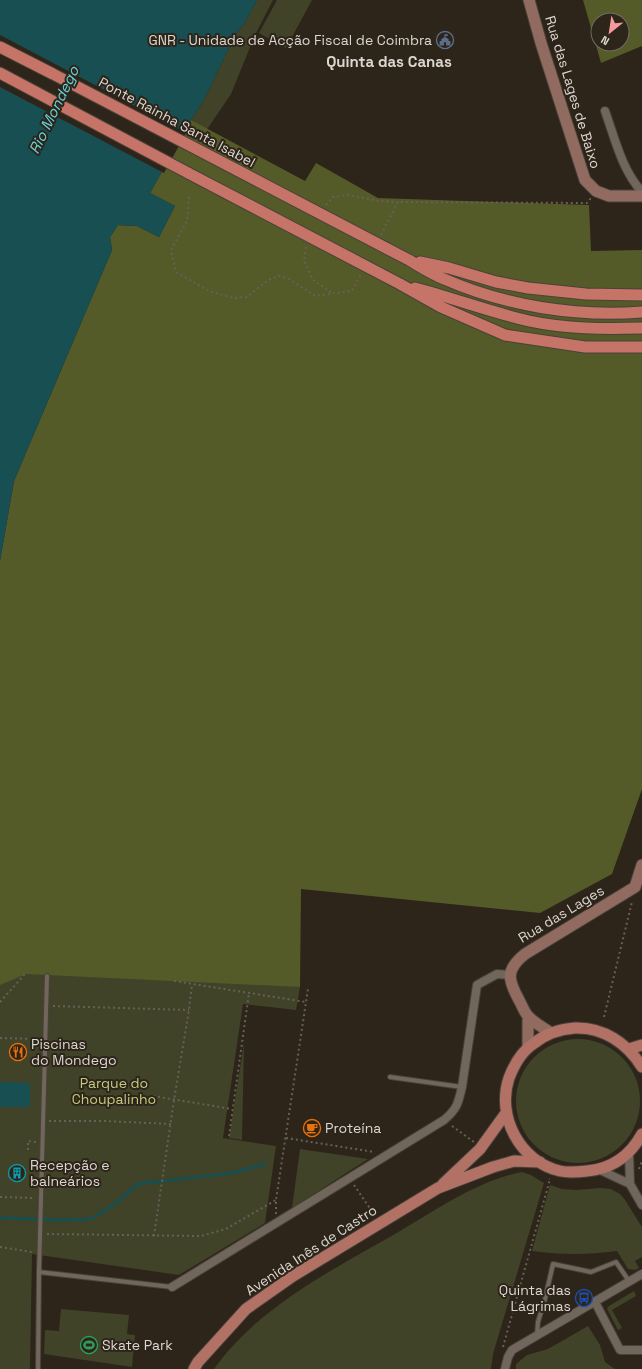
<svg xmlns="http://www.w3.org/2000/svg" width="642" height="1369" font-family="'Space Grotesk',sans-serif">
  <rect width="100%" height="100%" fill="#2d241a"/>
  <path fill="#404328" d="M257,0h16l-18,35 -24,59 -25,37 -15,-11 13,-20 31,-65 9,-11z
    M277,0h35l-26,48 -27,-15z
    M20,972l154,5 126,10 -4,23 -53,-6 -20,134 53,8 -11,77 -86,52 -147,-21 -2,115h-30v-388z
    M516 1101a62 62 0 1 1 124 0a62 62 0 1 1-124 0Z
    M244,1043l-2,97 -13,-2z
    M300,1149l68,10 -76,49z
    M522,1172l9,3 13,8 -51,171 -2,15h-277c46,-64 119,-99 186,-138 38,-22 77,-50 122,-59z
    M550,1185l12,4 14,1 25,-2 10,1 9,5 5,6 17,27v30l-7,4 4,7 -4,2 -7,-1 -11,-18c-30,4 -56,4 -85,0z
    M634,1291l2,5 -24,14 10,18 -4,2 -11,-21 2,-3z
    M61,1309l68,6 -2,19 8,1 -3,32 -88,-13 1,-24 14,1z
    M588,1326l12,19 5,17 10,7h-99v-5l11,-9 21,-6z"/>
  <path fill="#555a29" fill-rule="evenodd" d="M583,0h59v46l-41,17zM598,20h24v24h-24z
    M191,120l114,61 11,-18 62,35 211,7 2,46 51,-1v539l-30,85 -72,39 -239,-24 -1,98 -274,-13 -26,11v-424l14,-80 98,-231 -2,-13 8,-12 19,1 22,11 16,-31 -25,-13z"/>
  <path fill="#174f52" d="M0,0h257l-13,24 -9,11 -31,65 -13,20 -41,73 25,13 -16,31 -22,-11 -19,-1 -8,12 2,13 -98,231 -14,80z
    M0,1082l30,1v24h-30z"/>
  <path fill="#2d241a" d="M0,35l186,98 -22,40 -164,-86z"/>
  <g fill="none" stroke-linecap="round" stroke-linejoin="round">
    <path stroke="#174f52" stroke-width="3" d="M0,1218l63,2 28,-1 24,-15 23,-20 94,-11 33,-9"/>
    <g stroke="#49423a" stroke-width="6">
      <path id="service" d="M390,1077l72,10
        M39,1272l133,15
        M537,1335l1,-13 7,-23 8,-35 38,8 25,-10 13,19
        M38,1369l1,-97 8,-296"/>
    </g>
    <g stroke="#49423a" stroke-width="10">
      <path id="minor" d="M605,111c10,28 17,59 37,81
        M629,1152l1,32 12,21
        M600,1170l30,14
        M172,1287l272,-167c13,-11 14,-16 18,-33l15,-102 20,-11 13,1
        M595,1302l25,48h22
        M505,1369l3,-12 4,-7 130,-76"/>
    </g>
    <g stroke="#49423a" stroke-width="13">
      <path id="secondary" d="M529,0l12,43 44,137 11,11 13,5h33
        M528,1016v31
        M551,1033c-7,-5 -17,-10 -23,-17 -4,-4 -6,-11 -9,-16 -11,-20 -14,-30 6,-46l110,-67 7,-22"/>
    </g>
    <g stroke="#49423a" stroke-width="13">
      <path id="primary" d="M629,1049l13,-4
        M642,1067c-15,-24 -39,-40 -67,-39 -16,1 -30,6 -42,16 -12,8 -19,21 -24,34 -13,38 11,84 51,93 9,2 18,1 27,0 24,-2 43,-15 55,-37
        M443,1184l37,-35 26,-36
        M194,1369l4,-7 48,-53 47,-33 145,-88 55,-21 21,-6 26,1"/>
    </g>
    <g stroke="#49423a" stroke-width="13">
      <path id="trunk" d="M0,47l53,27
        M0,73l190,101
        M409,260c12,7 23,14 35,19 62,27 131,38 198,33
        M420,262l29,6 47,14 32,6 58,6 56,1
        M400,284l41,23 64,28 80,12h57
        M415,288c38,10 75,24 114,33 37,8 75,8 113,7"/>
    </g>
    <path stroke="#676057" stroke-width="2" stroke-dasharray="2 3" stroke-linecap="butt" d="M189,197l-2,24 -16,29 5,22 33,19 25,7 13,-1 21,-17 11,-4 10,3 26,17 37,-5 9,-17
      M326,205l7,-8 16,-2 30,6 19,1
      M381,235l17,-33 189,1 4,-5
      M306,247l-2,13 8,19 20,14
      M174,981l132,21
      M0,1002l25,-28
      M53,1006l136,4
      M604,1017l28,-115
      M0,1038l38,1
      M153,1096l79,13
      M49,1121h55l67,3
      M452,1126l22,16
      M229,1136l20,-143
      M286,1138l88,14
      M28,1150v-9l8,1
      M639,1169l3,-8
      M354,1185l17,25
      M0,1197l34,1
      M276,1214v-14l32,-211
      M47,1234l154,2 25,-7 50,-29
      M154,1236l20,-136 15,-90 3,-26
      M0,1247l32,5
      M503,1347l47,-168h-1"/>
    <use href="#service" stroke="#70665b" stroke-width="4"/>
    <use href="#minor" stroke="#70665b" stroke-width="8"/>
    <use href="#secondary" stroke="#916b60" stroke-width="11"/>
    <use href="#primary" stroke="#b17165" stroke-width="11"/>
    <use href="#trunk" stroke="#c77468" stroke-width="11"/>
    <g stroke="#49423a" stroke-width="13" stroke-linecap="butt">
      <path id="trunk-bridge" d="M53,74l356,186
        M190,174l210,110"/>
    </g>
    <use href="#trunk-bridge" stroke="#c77468" stroke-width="11"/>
  </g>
  <defs>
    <g id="civic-ring" transform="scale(0.9)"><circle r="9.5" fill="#2d241a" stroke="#5c6f8a" stroke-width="1.5"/><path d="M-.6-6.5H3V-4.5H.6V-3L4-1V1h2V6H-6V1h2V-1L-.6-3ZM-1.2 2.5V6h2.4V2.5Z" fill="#5c6f8a"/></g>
    <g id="restaurant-ring" transform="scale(0.9)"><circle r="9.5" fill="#2d241a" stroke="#e8710a" stroke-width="1.5"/><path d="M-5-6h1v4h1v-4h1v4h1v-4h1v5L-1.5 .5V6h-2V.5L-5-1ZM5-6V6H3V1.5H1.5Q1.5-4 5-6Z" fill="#e8710a"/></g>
    <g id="cafe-ring" transform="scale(0.9)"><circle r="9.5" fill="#2d241a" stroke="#e8710a" stroke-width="1.5"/><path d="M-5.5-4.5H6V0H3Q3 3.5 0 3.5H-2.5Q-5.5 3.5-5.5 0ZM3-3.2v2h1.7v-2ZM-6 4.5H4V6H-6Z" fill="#e8710a"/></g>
    <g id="building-ring" transform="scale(0.9)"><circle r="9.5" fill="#2d241a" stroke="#0f9aa8" stroke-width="1.5"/><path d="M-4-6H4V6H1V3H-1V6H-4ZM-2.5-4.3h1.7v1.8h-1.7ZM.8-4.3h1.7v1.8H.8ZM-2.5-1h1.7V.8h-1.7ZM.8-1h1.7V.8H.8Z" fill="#0f9aa8"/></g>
    <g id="bus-ring" transform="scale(0.9)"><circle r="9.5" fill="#2d241a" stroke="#1a4fb4" stroke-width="1.5"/><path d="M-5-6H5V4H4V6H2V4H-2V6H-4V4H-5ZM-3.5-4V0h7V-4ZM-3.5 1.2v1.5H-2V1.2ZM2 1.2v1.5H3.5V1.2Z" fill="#1a4fb4"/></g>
    <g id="stadium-ring" transform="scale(0.9)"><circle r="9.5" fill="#2d241a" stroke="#2e9e5b" stroke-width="1.5"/><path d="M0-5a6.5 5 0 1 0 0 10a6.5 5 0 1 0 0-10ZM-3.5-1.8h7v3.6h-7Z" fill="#2e9e5b"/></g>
  </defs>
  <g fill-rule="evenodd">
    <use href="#civic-ring" x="445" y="40"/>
    <use href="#restaurant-ring" x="18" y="1052"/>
    <use href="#cafe-ring" x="312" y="1128"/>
    <use href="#building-ring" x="17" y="1173"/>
    <use href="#bus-ring" x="584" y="1298"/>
    <use href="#stadium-ring" x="89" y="1345"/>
  </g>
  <g text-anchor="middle" stroke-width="4" stroke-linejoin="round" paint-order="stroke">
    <g font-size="14" fill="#dcd7d0" stroke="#2d241a" text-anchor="start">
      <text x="432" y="45" text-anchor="end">GNR - Unidade de Acção Fiscal de Coimbra</text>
      <text x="31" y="1049">Piscinas<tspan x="31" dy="16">do Mondego</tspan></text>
      <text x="325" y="1133">Proteína</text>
      <text x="30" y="1170">Recepção e<tspan x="30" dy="16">balneários</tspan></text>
      <text x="571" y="1295" text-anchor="end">Quinta das<tspan x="571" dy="16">Lágrimas</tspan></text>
      <text x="102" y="1350">Skate Park</text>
    </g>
    <g font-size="14" fill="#dcd7d0" stroke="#2d241a">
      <text transform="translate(573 92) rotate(73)" y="5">Rua das Lages de Baixo</text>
      <text transform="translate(177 122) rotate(28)" y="5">Ponte Rainha Santa Isabel</text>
      <text transform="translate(561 914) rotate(-31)" y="5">Rua das Lages</text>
      <text transform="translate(311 1250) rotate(-33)" y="5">Avenida Inês de Castro</text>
    </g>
    <g font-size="14" fill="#c3cc7e" stroke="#2d241a">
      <text x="114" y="1088">Parque do<tspan x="114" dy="16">Choupalinho</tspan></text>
    </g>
    <g font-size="15" font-weight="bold" fill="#dcd7d0" stroke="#2d241a">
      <text x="389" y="67">Quinta das Canas</text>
    </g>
    <g font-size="15" font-style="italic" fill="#66d3da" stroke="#2d241a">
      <text transform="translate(54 110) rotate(-64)" y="5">Rio Mondego</text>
    </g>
  </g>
  <g transform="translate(610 32) rotate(210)"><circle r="19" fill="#2d241a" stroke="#736c63"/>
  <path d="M0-3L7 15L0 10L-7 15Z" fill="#f59b9e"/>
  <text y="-6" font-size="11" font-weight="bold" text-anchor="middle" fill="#dcd7d0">N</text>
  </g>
</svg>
